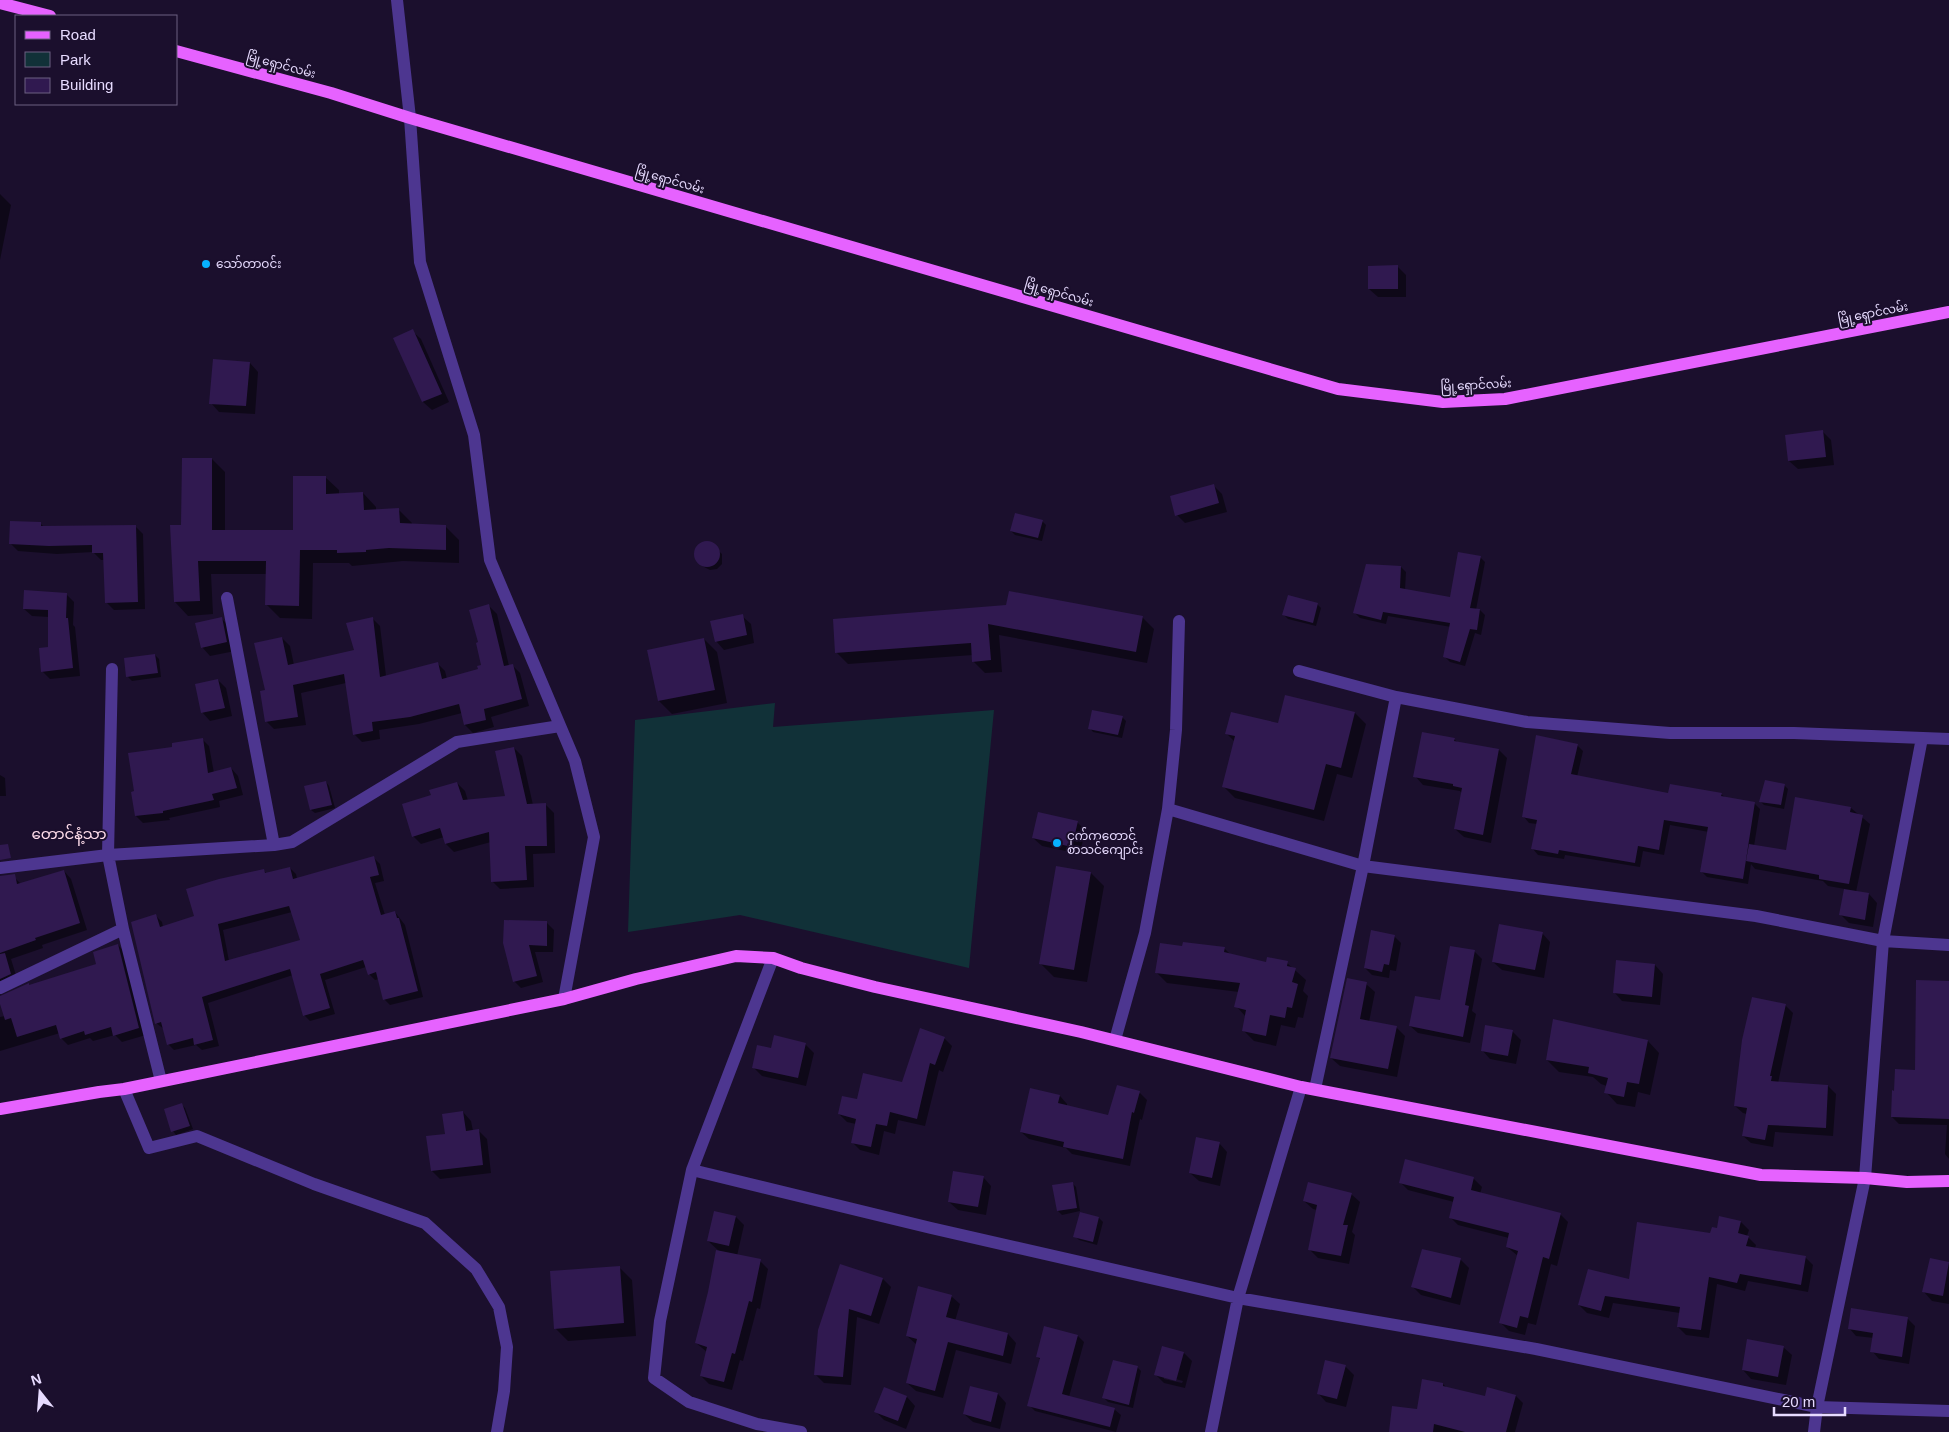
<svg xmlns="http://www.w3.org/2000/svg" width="1949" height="1432" font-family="Arial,'Noto Sans Myanmar',sans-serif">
  <rect width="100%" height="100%" fill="#1b0f2d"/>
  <path fill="#113138" d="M775,703l-2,24 221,-17 -25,258 -229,-53 -112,17 7,-212z"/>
  <path fill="#0007" fill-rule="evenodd" d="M0,194l11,11 -11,55z
    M1397,266l9,9v22h-28l-9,-8z
    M412,331l9,8 28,63 -17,8 -9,-8 -29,-64z
    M250,363l8,9 -3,42 -36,-2 -8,-9z
    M1823,432l8,8 3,25 -36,4 -9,-8z
    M212,459l13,13v59h69l31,-54 14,13v4l24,-1 13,14v3l22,-1 14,14v2l34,2 13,13v23l-56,-2 -51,5 -3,-3h-36l-1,56 -32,-1 -14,-14 1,-30h-56l2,40 -25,2 -13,-14 8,-76z
    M1213,485l9,9 5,18 -42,11 -8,-8z
    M1042,521l4,4 -4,16 -27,-6 -4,-4z
    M40,523l4,4 91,-1 8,8 2,75 -31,1 -8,-8 -1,-42h-4l-8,-8 -36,2 -39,-3 -8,-8z
    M704,543h6l12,11v10l-5,5 -7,1 -6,-3 -8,-11 3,-10z
    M1480,557l5,5 -9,48h4l5,5 -4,20 -6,-2 -10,33 -15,-4 -5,-5 6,-30 -63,-11 -2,8 -26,-6 -5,-5 46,-46 5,5 -1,18 46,8z
    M66,594l8,8 -1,23 2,2 5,49 -30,3 -8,-8 7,-23v-31l-17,-1 -8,-7z
    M1317,604l4,4 -5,18 -28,-7 -4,-4z
    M489,606l8,8 12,52 3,-1 8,8 9,33 -38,11 3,10 -21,6 -8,-8 -3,-12 -43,11 -40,6 1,9 -18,3 -8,-8 -8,-51 -45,10 5,32 -32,4 -8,-8v-30l16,-53 8,8 4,19 61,-14 17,-33 8,8 6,50 51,-13 8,8 2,8 33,-9 2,-4 -3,-23z
    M742,616l9,8 3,19 -30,7 -8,-9z
    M1142,617l12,12 -7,34 -148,-28 3,37 -17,1 -12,-12v-6l-125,9 -12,-12 -2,-32z
    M222,619l8,8 5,24 -25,5 -8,-9z
    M704,639l13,13 10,51 -55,11 -13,-13 -10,-50z
    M155,655l4,4 2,18 -29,4 -4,-4z
    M218,680l8,8 6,28 -22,5 -8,-9z
    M1286,696l69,17 11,11 -14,54 -15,-4 -13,47 -89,-23 -11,-11 11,-45 -8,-8 52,-10z
    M1122,717l4,4 -4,17 -29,-6 -3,-4z
    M202,739l7,7 5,27 17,-5 7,8 5,19 -24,6 1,6 -51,11 1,2 -27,3 -7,-7 38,-68z
    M1454,739l4,4 41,7 8,8 -16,85 -27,-6 -9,-8 7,-35 -2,-3 -37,-6 -8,-9z
    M1577,745l6,6 -6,26 92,17h52l5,4 29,6 5,5 -6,37 33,6 9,-54 55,10 19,16 -14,68 13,2 8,9 -4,24 -24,-4 -8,-8 4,-26 -17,-3 -5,-5 -68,-12 -4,-5 -3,20 -41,-7 -6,-6 8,-39 -39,-7 -6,30 -21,-4 -3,16 -75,-12 -1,4 -26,-4 -5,-6 4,-25 -8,-1 -5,-6z
    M514,748l8,8 11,49h13l8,8 1,40 -22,1 1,33 -34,2 -8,-8 -1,-39 -37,10 -8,-8 -2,-7 -23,7 -8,-8 20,-40 24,-13 8,8 3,10 39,-4z
    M0,775l5,3 1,18h-6z
    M326,782l3,4 6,22 -20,5 -4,-3z
    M1784,785l4,4 -4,20 -20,-4 -3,-3z
    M1077,822l8,8 -5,24 -38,-8 -9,-8z
    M374,858l6,6 4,17 -9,2 10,32 10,-3 10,13 18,72 -33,8 -6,-6 -5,-20 -4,1 -6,-6 -3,-7 -41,13 10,34 -25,7 -6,-6 -11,-40 -85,28 11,43 -17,4 -6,-5 -22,5 -6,-6 -4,-15 -8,-6v-107l6,6 1,5 33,-10 67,-47 4,4 23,-6 6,6 1,5zM292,912l9,29 -72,20 -6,-31z
    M64,871l7,8 16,51 -45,15 1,3 -32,11 7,23 -18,7v-107l15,-4 6,6z
    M1091,873l13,13 -17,96 -33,-5 -13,-13z
    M547,923l7,7 -1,22h-18l8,30 -22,6 -7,-7 -10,-38z
    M1542,933l8,9 -6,36 -42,-8 -9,-8z
    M1394,936l7,7 -5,28 -6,-1 -1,8 -17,-3 -7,-7z
    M118,945l7,7 21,83 -24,7 -7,-7 -22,6 -3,-3 -22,7 -7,-7 -1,-5 -60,18v-34l5,-1 -5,-19 97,-33z
    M1183,948h41l7,7 36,8h20l19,17 -3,11 5,5 -5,22 -5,-1 -3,11 -14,-3 -5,21 -22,-5 -11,-11 3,-13 -10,-11 3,-14 -72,-9 -11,-11z
    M1474,951l8,8 -10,52 4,3 -6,29 -52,-10 -8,-7 31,-24z
    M1655,965l8,9 -3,31 -38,-4 -8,-9z
    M1366,984l9,8 -6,30 27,5 9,9 -8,41 -57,-11 -9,-8z
    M1785,1005l8,8 -15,70 50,3 8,8 -3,42 -58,-4 -2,15 -22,-4 -8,-7 4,-22 -4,-1 -8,-7z
    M1512,1031l9,9 -5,24 -26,-5 -8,-9z
    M944,1038l8,8 -9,26 -4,-2 -14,56 -27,-6 -3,14 -11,-3 -5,24 -19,-5 -8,-8 4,-18 -9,-2 -8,-8 19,-13 45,-17z
    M1648,1041l11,12 -9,42 -12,-3 -3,15 -18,-3 -11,-12 1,-6 -6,-2 -8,-7 -34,-5 -12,-12z
    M805,1044l9,9 -8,33 -44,-10 -9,-9 19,-18z
    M1140,1093l7,7 -5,20 -2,-1 -10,47 -58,-12 -6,-6 -37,-9 -8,-7 39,-36 7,8v2l42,11z
    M1949,1099v60l-4,-5 2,-29 -48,-1 -7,-7z
    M181,1104l4,4 8,21 -17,6 -3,-4z
    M463,1112l8,9 2,10 5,-1 9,9 4,34 -51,6 -8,-8 14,-36z
    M1219,1143l8,9 -7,34 -21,-5 -9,-8z
    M1406,1161l68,18 8,8 -2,7 80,20 8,8 -11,44 -6,-2 -15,61 -8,-2 -3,12 -16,-4 -8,-8 17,-67 -11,-9 2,-9 -51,-13 -8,-8 4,-15 -46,-12 -8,-8z
    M983,1177l8,9 -5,29 -28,-5 -9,-8z
    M1072,1183l4,4 4,24 -18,4 -4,-4z
    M1351,1194l9,8 -8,30 3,3 -6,29 -31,-6 -9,-9 8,-39 -4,-1 -9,-8z
    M1081,1214l18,4 4,4 -6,23 -18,-5 -4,-4z
    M736,1217l8,8 -7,31 23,5 8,8 -8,40 -3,-1 -14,53 -3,-1 -8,30 -23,-6 -8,-8 6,-24 -11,-9 24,-91 -12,-11z
    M1720,1218l21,4 8,8 -2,6 9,9 -1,3 50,9 8,8 -5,27 -60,-11 -3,10 -28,-7 -8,54 -23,-3 -8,-8 2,-14 -67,-10 -4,15 -22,-5 -8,-8 51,-24 81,-46 7,-6z
    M1422,1250l39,10 8,8 -9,37 -39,-10 -8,-8z
    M1931,1259l18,4v41l-17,-3 -8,-9z
    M619,1267l13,13 4,56 -68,5 -13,-13z
    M883,1279l8,8 -12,37 -22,-7 -6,68 -27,-2 -9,-9 4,-44z
    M951,1296l9,8 -5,17 53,13 8,9 -5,21 -55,-14 -13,48 -27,-7 -9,-8 10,-38 -10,-9z
    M1852,1310l56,9 7,7 -6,38 -30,-5 -7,-8 2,-13 -18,-2 -7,-8z
    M1078,1336l6,6 -15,55 45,12 7,6 -5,17 -81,-21 -6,-6 12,-45 -4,-3z
    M1783,1347l9,8 -6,30 -35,-6 -8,-9z
    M1184,1353l8,8 -7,27 -21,-5 -8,-8zM1164,1376l19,5 -1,2 -18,-4z
    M1345,1366l9,9 -8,32 -20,-5 -8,-9z
    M1137,1367l4,4 -8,37 -25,-6 -4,-4z
    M1443,1384l4,4 39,10 30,-2 7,7 -8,29h-125l28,-22z
    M971,1387l27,7 8,9 -6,26 -27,-7 -9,-8z
    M907,1397l8,9 -9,23 -22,-9 -8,-8z"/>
  <path fill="#301950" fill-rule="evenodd" d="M1398,265v24h-30v-23z
    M413,329l29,65 -20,8 -29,-64z
    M213,359l37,3 -4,44 -37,-2z
    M1823,430l3,27 -38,4 -3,-26z
    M182,458h30v72h81v-54h33v18l37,-2 1,18 35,-2 1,15 46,2v25l-57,-2 -23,2v2l-29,1v-3h-37l-1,56 -34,-1 1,-44h-68l2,40 -26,1 -4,-77h11z
    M1214,484l5,19 -44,13 -5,-20z
    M1015,513l28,7 -5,18 -28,-7z
    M10,521l31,1v4l95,-1 2,77 -33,1 -2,-50h-11v-8l-43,1 -40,-2z
    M694 554a13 13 0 1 1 26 0a13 13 0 1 1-26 0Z
    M1458,552l23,4 -11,52 10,1 -3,21 -7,-1 -10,33 -17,-5 7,-34 -67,-11 -2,8 -28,-7 13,-49 35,2 -1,22 50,9z
    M24,590l43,3 -1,25h2l5,50 -32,4 -2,-24 9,-1v-37l-25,-1z
    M1009,591l134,25 -7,36 -148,-28 3,36 -19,2 -1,-19 -136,10 -2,-34 173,-14z
    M1288,595l30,8 -5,20 -31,-8z
    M489,604l15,62 9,-2 9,35 -38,10 2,11 -22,5 -5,-21 -49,13 -38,5 1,9 -20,4 -9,-61 -51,11 5,32 -33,5 -5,-31 5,-1 -11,-47 28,-6 6,28 66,-15 -8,-27 27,-6 7,60 58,-15 4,17 36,-10 -1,-3 4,-1 -5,-22 2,-1 -9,-32z
    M743,614l4,21 -32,7 -5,-21z
    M222,617l5,25 -26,6 -6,-25z
    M704,638l11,52 -57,11 -11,-51z
    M155,654l3,19 -32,4 -2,-19z
    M218,679l7,29 -24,5 -6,-29z
    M1285,695l70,17 -14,56 -15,-4 -12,46 -92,-23 13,-51 -10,-2 6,-22 47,11z
    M1092,710l31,6 -5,19 -30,-6z
    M1422,732l33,6 -1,3 45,8 -16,86 -29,-6 8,-41 -9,-2v-2l-40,-7z
    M1536,735l42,9 -7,30 97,19 2,-9 52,9 -1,3 34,6 -12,77 -43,-7 8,-45 -44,-7 -5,30 -21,-4 -3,17 -76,-13 -1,4 -27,-5 6,-29 -15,-3z
    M203,738l5,35 23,-6 6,21 -25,6 2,6 -51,11v2l-28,3 -4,-24 3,-1 -6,-38 44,-6v-4z
    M514,747l13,57 19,-1 1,43h-22l2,34 -36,2 -2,-50 -44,12 -5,-16 -28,9 -10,-33 29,-9 -2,-5 28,-8 6,18 42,-4 -10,-45z
    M1765,780l20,4 -4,21 -22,-3z
    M326,781l6,24 -22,5 -6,-24z
    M1795,797l56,10 -1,5 13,3 -14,69 -30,-5v-4l-73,-14 3,-17 37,6z
    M1038,812l40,9 -6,26 -40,-9z
    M8,844l3,14 -11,2v-15z
    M374,856l5,19 -9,2 11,38 14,-4 2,7h2l19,73 -35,9 -7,-28 -8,3 -5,-15 -43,14 10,34 -27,8 -13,-47 -88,28 11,43 -19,5 -1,-7 -26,7 -6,-23 -6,2 -24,-102 25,-8 4,13 34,-11 -8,-27 33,-10 45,-10 1,4 25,-6 3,12zM289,906l11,34 -75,21 -7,-37z
    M1056,866l35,6 -17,98 -35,-6z
    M64,870l16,53 -45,15 1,2 -36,13v-77l15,-2 2,10z
    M1844,889l25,4 -4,27 -26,-5z
    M504,920l43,1v25l-18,-1 8,31 -24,6 -10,-39z
    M1499,924l44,8 -8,38 -43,-8z
    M1371,930l24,5 -6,30 -5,-1 -2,8 -18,-4z
    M1183,942l42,5 -1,5 42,10 1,-5 21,4 -1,5 9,2 -4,14 6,2 -6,24 -5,-1 -2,11 -15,-3 -4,21 -24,-5 4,-21 -12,-3 6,-24 -85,-10 5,-30 22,3z
    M118,944l21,84 -26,8 -2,-9 -26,8 -1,-4 -24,8 -4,-14 -39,12 -6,-19 -6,2 -5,-16v-8l29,-13v2l67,-21 -3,-12z
    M1450,946l25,4 -10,55 4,1 -6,31 -54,-11 6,-30 25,4z
    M5,953l6,21 -11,5v-25z
    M1616,960l39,4 -3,33 -39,-4z
    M1347,978l20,4 -7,37 37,7 -9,43 -58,-11z
    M1916,980l33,1v138l-58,-2 1,-27 2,1 1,-22 20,1z
    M1752,997l34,7 -16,72h2l-1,5 57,4 -2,43 -58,-3 -3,15 -23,-4 5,-28 -13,-2 8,-66z
    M1553,1019l95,21 -9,44 -12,-2 -3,15 -20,-4 4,-15 -20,-5 1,-6 -43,-7z
    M1485,1025l28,5 -5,26 -27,-5z
    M920,1028l25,9 -10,28 -5,-2 -13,56 -27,-7 -3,14 -11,-2 -5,23 -20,-4 5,-24 -18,-5 4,-18 15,3 6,-26 39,9z
    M774,1035l32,8 -8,35 -46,-10 5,-23 14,3z
    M1117,1085l23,6 -6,22 -2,-1 -9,47 -60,-12 1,-5 -44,-10 10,-44 30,7 -2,8 50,12z
    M182,1103l8,23 -19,6 -7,-23z
    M463,1111l3,20 13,-2 4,36 -52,6 -5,-35 19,-2 -3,-20z
    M1196,1137l24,5 -8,36 -23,-5z
    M1405,1159l69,18 -3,13 90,23 -12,46 -6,-2 -15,61 -8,-2 -3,12 -18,-5 19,-72 -12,-4 3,-14 -60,-15 5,-21 -55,-14z
    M953,1171l31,5 -6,31 -30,-5z
    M1073,1182l4,26 -20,3 -5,-26z
    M1308,1182l44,11 -9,32h5l-7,31 -33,-6 9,-45 -14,-4z
    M714,1211l22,5 -7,30 -22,-5z
    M1080,1212l19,5 -6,25 -20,-5z
    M1719,1216l22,5 -3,12 11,3 -3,10 60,10 -5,29 -61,-11 -3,9 -28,-6 -8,53 -24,-3 3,-20 -75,-11 -4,15 -23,-6 10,-36 41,10 8,-57 73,11 2,-6 5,1z
    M1422,1249l39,9 -10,40 -40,-11z
    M716,1250l45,9 -9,43 -3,-1 -14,53 -3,-1 -8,29 -24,-6 7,-29 -12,-4 13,-51z
    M1930,1258l19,4 -6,34 -21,-4z
    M840,1264l43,14 -12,38 -22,-7 -6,68 -29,-2 4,-45z
    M620,1266l4,57 -70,6 -4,-58z
    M918,1286l34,9 -6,22 62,16 -5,23 -55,-14 -13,49 -29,-8 11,-44 -11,-3z
    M1851,1308l57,9 -6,40 -32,-5 3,-19 -25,-4z
    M1044,1326l34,9 -16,59 53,14 -5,19 -83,-21 13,-48 -4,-1z
    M1747,1339l37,7 -6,31 -36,-7z
    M1162,1346l22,6 -8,29 -22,-6z
    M1113,1360l25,6 -9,39 -27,-7z
    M1325,1360l21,5 -9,34 -20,-5z
    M1422,1379l21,4v3l42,10 2,-9 29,8 -10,37h-41l-31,-8 -1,8h-44l3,-26 25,3z
    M970,1386l28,7 -7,29 -28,-8z
    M884,1387l23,9 -9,25 -24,-9z"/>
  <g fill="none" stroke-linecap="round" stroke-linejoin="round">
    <path stroke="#4d3690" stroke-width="12" d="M397,0l13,118 10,144 54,173 16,125 85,201 19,76 -30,162
      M227,598l47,247
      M112,669l-4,186 15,74 38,152
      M1299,671l97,26 131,25 143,11h124l155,6
      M1168,809l195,57 393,50 127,25 66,4
      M0,868l108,-13 166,-10 18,-3 165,-100 103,-16
      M773,958l-81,212 -32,151 -6,57 35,24 68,22 44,8
      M0,988l123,-59
      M1115,1040l30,-107 23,-124 8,-79 3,-109
      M124,1089l25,59 48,-12 117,48 111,39 51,46 23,38 8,40 -3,44 -7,41
      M1315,1089l48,-223 33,-169
      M692,1170l239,58 307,70 298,51 281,58 132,4
      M1211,1432l27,-134 63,-211
      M1814,1432l3,-25 48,-229 18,-237 39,-203"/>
    <path stroke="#e662ff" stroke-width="12" d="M0,3l50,13
      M176,51l155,42 79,25 928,271 105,13 62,-3 444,-87
      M0,1109l99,-17 25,-3 440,-90 72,-20 100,-23 37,2 28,10 74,19 206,45 220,55 460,88 104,3 42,4 42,-1"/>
  </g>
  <g fill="#07b1ff" stroke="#1b0f2d" stroke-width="2">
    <circle cx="206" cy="264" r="5"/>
    <circle cx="1057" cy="843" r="5"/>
  </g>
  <g text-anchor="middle" stroke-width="4" stroke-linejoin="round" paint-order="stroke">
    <g font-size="12" fill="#e7dbff" stroke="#1b0f2d">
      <text transform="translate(281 65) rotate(15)" y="4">မြို့ရှောင်လမ်း</text>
      <text transform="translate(670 180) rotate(16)" y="4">မြို့ရှောင်လမ်း</text>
      <text transform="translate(1059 293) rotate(16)" y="4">မြို့ရှောင်လမ်း</text>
      <text transform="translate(1873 313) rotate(-11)" y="4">မြို့ရှောင်လမ်း</text>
      <text transform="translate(1476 385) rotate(-3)" y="4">မြို့ရှောင်လမ်း</text>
    </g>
    <g font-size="12" fill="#e7dbff" stroke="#1b0f2d" text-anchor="start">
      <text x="216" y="268">သော်တာဝင်း</text>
      <text x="1067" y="840">ငှက်ကတောင်<tspan x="1067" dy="14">စာသင်ကျောင်း</tspan></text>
    </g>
    <g font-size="15" fill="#ffddeb" stroke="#1b0f2d">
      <text x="69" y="839">တောင်နံ့သာ</text>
    </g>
  </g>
  <rect x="15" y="15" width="162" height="90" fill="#1b0f2d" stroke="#6d6181"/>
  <rect x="25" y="31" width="25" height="8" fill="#e662ff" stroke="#6d6181"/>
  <text x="60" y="40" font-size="15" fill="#e7dbff">Road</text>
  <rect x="25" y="52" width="25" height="15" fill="#113138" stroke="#6d6181"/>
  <text x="60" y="65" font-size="15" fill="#e7dbff">Park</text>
  <rect x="25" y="78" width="25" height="15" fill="#301950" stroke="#6d6181"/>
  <text x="60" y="90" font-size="15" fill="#e7dbff">Building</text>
  <g transform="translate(40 1392) rotate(343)" stroke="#1b0f2d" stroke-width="4" paint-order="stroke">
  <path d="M0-4L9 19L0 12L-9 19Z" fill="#e7dbff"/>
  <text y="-8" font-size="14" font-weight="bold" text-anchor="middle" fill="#e7dbff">N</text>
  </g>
  <path d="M1774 1407v8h71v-8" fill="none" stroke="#e7dbff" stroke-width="2.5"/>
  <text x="1782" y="1407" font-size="15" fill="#e7dbff" stroke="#1b0f2d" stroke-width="4" paint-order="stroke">20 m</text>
</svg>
